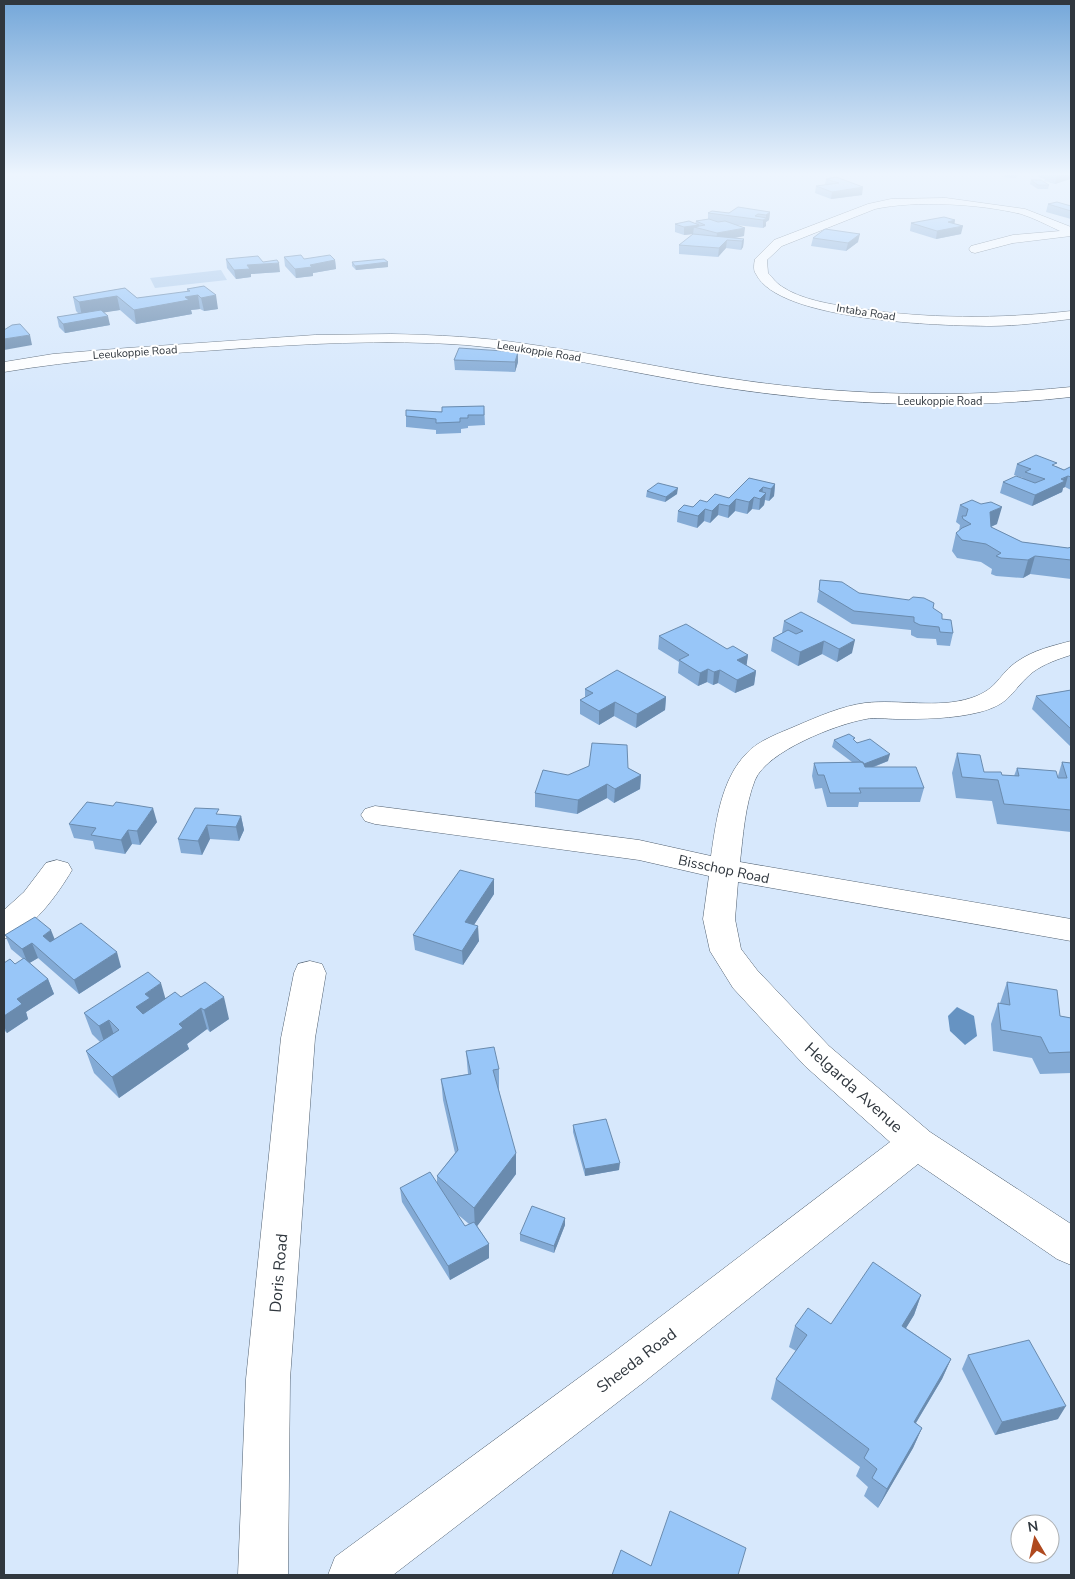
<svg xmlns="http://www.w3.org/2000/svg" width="1075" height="1579" font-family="'Nunito Sans',sans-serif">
  <rect width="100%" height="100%" fill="#d7e8fc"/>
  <path fill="#b1cdec" d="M221,270l6,10 -72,8 -5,-10z"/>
  <path fill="#6693c2" d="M957,1007l17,9 3,20 -12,9 -15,-14 -2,-15z"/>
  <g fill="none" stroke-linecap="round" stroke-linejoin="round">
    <g stroke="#516070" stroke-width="1">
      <path id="minor" d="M946,198l79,11 46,18v9l-58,7 -38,10 -4,-1 -2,-3 2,-3 42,-11 47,-4c-13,-6 -26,-13 -39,-17 -41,-10 -105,-14 -146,-5l-93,37 -15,14 1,13c4,4 8,10 13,13 20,14 50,18 73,22 73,11 144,11 217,3v8c-26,3 -53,7 -80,7 -48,0 -213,-5 -235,-52 -3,-4 -2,-10 -1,-15l19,-19 94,-36 23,-5z
        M391,334c46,1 91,3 136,10 74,10 146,27 220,37 108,15 215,17 324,6v10c-124,14 -247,7 -370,-13 -79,-13 -156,-32 -235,-39 -82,-6 -165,-1 -248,5 -72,5 -143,10 -214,22v-10l49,-8 74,-6 188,-13z
        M1071,641v14c-13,4 -27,9 -38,17 -23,19 -20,31 -53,40 -27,7 -57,7 -84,7 -9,0 -21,-2 -30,0 -29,5 -99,32 -111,61 -10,25 -12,56 -15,82l331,57v22l-333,-59 -3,37 6,30 16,21 72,76 101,86 141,92v41l-14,-6 -139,-95 -274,218 -251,193h-65l7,-18 279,-205 276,-210 -85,-76 -72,-78 -23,-37 -7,-32 6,-43 -70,-16 -264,-36 -10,-3 -4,-6 4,-6 10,-3 264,34 72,16c5,-34 10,-77 36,-103 12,-13 33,-20 49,-27 21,-9 46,-20 69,-23 35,-4 72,6 106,-5 28,-9 27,-24 47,-37 16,-11 34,-15 53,-20z
        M57,860l11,3 4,7c-14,24 -41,62 -68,69v-29l20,-18 22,-29z
        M310,961l12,3 4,9 -11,65 -25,341 -2,196h-50l8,-196 35,-341 13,-65 4,-9z"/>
    </g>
    <use href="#minor" fill="#fff" fill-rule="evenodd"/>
  </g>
  <path fill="#83aad5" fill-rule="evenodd" d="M1005,175h13l-2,3 -12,-1z
    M1038,175h33l-1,4 -15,5 -11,-3 1,-2 -7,-2z
    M836,177l26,18 -31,4 -16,-6 1,-7 9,-1 1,-6z
    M1031,180l18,5 -1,4h-10l-8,-5z
    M1048,204l23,2v13l-25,-7z
    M770,212l-1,8 -3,2v4l-3,2 -27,-3 8,11 -9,2 9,1 -1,8 -2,3 -15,-2 -8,9 -39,-3v-9l14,-11 -9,1 -9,-3v-8h20l1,-3 12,-2v-6z
    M911,223l44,1 6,10 -25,5 -26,-8z
    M813,238l45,4 -12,9 -35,-5z
    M284,257l20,2 31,1 1,9 -23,4v3l-17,2 -11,-12z
    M226,259l37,3 17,10 -29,2v3l-15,2 -9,-11z
    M352,262h36v5l-32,3 -4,-4z
    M204,286l14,23 -14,2 -4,-2 -9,1 1,4 -56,10 -16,-14 -16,2 6,13 -45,8 -6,-6 -2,-10 22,-3 -3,-3 -3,-14 52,-9 12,10 50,-6v-3z
    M518,352v10l-3,10 -60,-2 -1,-10z
    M484,406l1,19 -17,1v2l-7,1v4l-25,1v-4l-30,-3v-11z
    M1017,464l39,2 8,4 7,-3v23l-6,-3 -2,1 -1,4 -30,14 -32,-13 3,-11 20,-4 -9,-3z
    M749,478l26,6 -1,12 -5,5 -4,-1 -1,5 -5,5 -7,-1 -5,5 -12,-3 -7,7 -10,-3 -8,8 -6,-2 -7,7 -20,-6 1,-11 29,-9 22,-4z
    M647,491l30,3 -12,8 -19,-5z
    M960,505l37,19 -6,3 31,15 46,6 3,-1v32l-41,-5 -7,4 -27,-2 -5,-2 1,-5 -11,-7 -24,-4 -5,-7 4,-18 3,-2 1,-6 -4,-3z
    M819,590l40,3 74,15 9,11 11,14 -3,13 -13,-1 -1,-6 -19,-1 -6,-3v-5l-59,-6 -35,-22z
    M784,621l68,32 -15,9 -15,-8 -24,12 -27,-15 2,-13 9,-5z
    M659,636l68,13 21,6 -2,11 10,5 -2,14 -19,8 -17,-10 -5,2 -6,-3 -9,4 -20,-13 1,-11 -21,-13z
    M585,689l81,8 -1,13 -29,18 -22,-12 -15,9 -19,-11v-14l5,-2z
    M1071,690v57l-39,-38 4,-13z
    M834,740l21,1 33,20 -14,6 50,21 -4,14h-61l-1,5h-31l-5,-19 -7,1 -3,-13 2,-13 38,-1 -20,-15z
    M957,753l27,19 18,3 12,1 3,-8 41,8 4,-14 9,1v69l-74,-8 -5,-23 -36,-3 -4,-25z
    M628,768l13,7 -1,14 -26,14 -7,-5 -30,16 -42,-7v-14l33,-18z
    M220,814l21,2 3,14 -5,11 -29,-2 -8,16 -21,-2 -3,-14z
    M157,822l-17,23 -8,-1 -7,10 -30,-5 -2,-8 -19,-3 -5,-14z
    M494,879v15l-20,31 5,16 -16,24 -48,-15 -2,-15z
    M5,935l50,5 66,27 -42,27 -41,-36 -9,5 19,16 6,15 -28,18 2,7 -21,14 -3,-3v-67l11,1 8,-5 -12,-10z
    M1007,982l53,34 11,2v55l-31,1 -8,-16 -39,-7 -2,-27 7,-21h2z
    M181,997l48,22 -19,13 -3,-3 -20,15 2,5 -70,49 -25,-25 -8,-22 14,-9 -8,-8 -8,-21 82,-15z
    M466,1051l33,18v21l17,84 -39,52 12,18v14l-39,22 -48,-78 -2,-14 37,-5v-7l18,-23 -12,-53 -2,-21 27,-5zM456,1213l13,11 -4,2z
    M573,1125l46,45 -34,6 -12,-44z
    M565,1218v7l-11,28 -34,-12v-7z
    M921,1295l-7,20 -8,13 45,31 -9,20 -26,44 6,5 -9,20 -35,60 -14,-12 4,-9 -12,-11 4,-9 -89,-68 5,-20 20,-28 -7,-4 6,-21 36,-2z
    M968,1355l90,64 -63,16 -33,-66z"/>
  <path fill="#6a8bae" d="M1060,175h11l-1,4 -15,5 2,-8z
    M863,187l-1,8 -31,4 1,-7z
    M770,212l-1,8 -3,2v4l-3,2v-8l3,-1v-4z
    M955,220l-1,8 9,-2 -2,8 -25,5 1,-8 11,-9z
    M699,225l-1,3 -4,-1 -1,7 -9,1v-8z
    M745,228l-1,8 -28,5 1,-8z
    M860,234l-2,8 -12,9 2,-8z
    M744,239l-1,8 -2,3 1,-9z
    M727,240l-1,8 -8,9 1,-9z
    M335,260l1,9 -23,4v3l-17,2 -1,-9 15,-4z
    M388,262v5l-32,3 -1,-4z
    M279,263l1,9 -29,2v3l-15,2 -2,-9 13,-5z
    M198,295l2,14 -9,1 1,4 -56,10 -2,-14 51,-13z
    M216,295l2,14 -14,2 -3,-13z
    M117,296l3,14 -38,6 -3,-14z
    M108,316l2,9 -45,8 -2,-9z
    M30,335l2,10 -28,5v-11z
    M518,352v10l-3,10v-10z
    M1068,476l-3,11 -2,1 -1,4 -30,14 3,-11z
    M775,484l-1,12 -5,5 2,-12z
    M763,487l-1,10 4,-4 -2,12 -5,5 1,-11 -1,-8z
    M678,488l-1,6 -12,8 1,-5z
    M754,497l-2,12 -5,5 2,-12z
    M736,499l-1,12 -7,7 1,-12z
    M719,504l-1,11 -8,8 2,-12z
    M1002,507l-5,17 -12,5 5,-17z
    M705,509l-1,12 -7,7 1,-12z
    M1035,556l-5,18 -7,4 5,-18z
    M855,640l-3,13 -15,9 2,-13z
    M824,641l-2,13 -24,12 2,-14z
    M748,655l-2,14 -9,-9z
    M708,669l-1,13 -9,4 2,-13z
    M720,670l-2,13 -5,2 1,-13z
    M756,671l-2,14 -19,8 2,-13z
    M666,697l-1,13 -29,18 1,-14z
    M615,702l-1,14 -15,9v-14z
    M890,754l-2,7 -26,10 2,-7z
    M641,775l-1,14 -26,14 1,-14z
    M607,784v14l-30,16 1,-14z
    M153,808l4,14 -17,23 -3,-14z
    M241,816l3,14 -5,11 -3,-14z
    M207,825l3,14 -8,16 -4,-14z
    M128,830l4,14 -7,10 -4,-14z
    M494,879v15l-28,43 -1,-15z
    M478,926l1,15 -16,24 -1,-14z
    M51,930l6,15 -9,5 -5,-14z
    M32,943l6,15 -10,6 -6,-15z
    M117,952l4,15 -42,27 -5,-14z
    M48,979l6,15 -28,18 2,7 -21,14 -3,-7v-10l13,-17z
    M161,983l6,21 -25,25 -6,-22 9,-13z
    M224,997l5,22 -19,13 -6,-22z
    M201,1008l6,21 -20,15 2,5 -70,49 -7,-21 67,-53z
    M109,1020l7,21 -10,7 -7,-22z
    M516,1153v21l-41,55 -1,-21z
    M620,1163l-1,7 -34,6v-7z
    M565,1218v7l-11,28v-7z
    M489,1244v14l-39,22 -2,-14z
    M921,1295l-7,20 -19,31 7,-20z
    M951,1359l-9,20 -37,62 9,-19z
    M1066,1406l-8,13 -63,16 7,-13z
    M922,1428l-9,20 -35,60 9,-19z"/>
  <path fill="#98c6f8" stroke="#6a8bae" d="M836,177l27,10 -31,5 -16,-6 23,-3 -13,-4z
    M1031,180h10l8,5h-11z
    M1057,202l14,4v5l-23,-7z
    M738,207l32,5 -4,3 -8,-1 -3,2 12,2 -4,2 -55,-7 4,-2 17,2z
    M944,217l11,3 -7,2 15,4 -26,5 -26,-8z
    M709,219l9,3 7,-1 20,7 -28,5 -23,-6 11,-2 -9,-4z
    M689,221l10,4 -15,2 -9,-3z
    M825,229l35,5 -12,9 -35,-5z
    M693,234l51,5 -2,2 -15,-1 -8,8 -40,-3z
    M301,255l3,4 26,-4 5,5 -25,5 2,2 -17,2 -11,-12z
    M258,256l5,6 14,-2 2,3 -32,2 3,4 -16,1 -8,-11z
    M384,259l4,3 -33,4 -3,-4z
    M204,286l12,9 -15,3 -3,-3 -13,2 4,3 -55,10 -17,-14 -38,6 -6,-5 52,-9 12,10 53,-7 -3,-2z
    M101,310l7,6 -45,8 -6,-7z
    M20,324l10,11 -26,4v-9l8,-5z
    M459,348l59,4 -3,10 -61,-2z
    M484,406v9h-16v3h-8v4l-24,1v-4l-30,-3v-6l36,2v-5z
    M1036,455l21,8 -5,2 12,5 6,-3h1v10l-3,-1 -7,3 4,2 -30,14 -32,-13 13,-6 19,7 10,-4 -20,-7 6,-3 -14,-5z
    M749,478l26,6 -4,5 -8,-2 -4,4 7,2 -6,6 -6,-2 -5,5 -13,-3 -7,7 -10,-2 -7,7 -7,-2 -7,7 -20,-5 6,-6 9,2 7,-7 7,2 8,-8 14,4z
    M658,483l20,5 -12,9 -19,-6z
    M972,500l9,4 10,-2 11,5 -12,5 1,15 31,15 46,6 3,-1v13l-36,-4 -7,4 -27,-2 -5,-2 5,-3 -15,-9 -24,-4 -6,-7 6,-5 9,-4 -8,-5 -1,-3h4l2,-7 -8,-4z
    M820,580l22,2 17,11 50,7 4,-3 11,1 10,5 -1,5 9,6v5l9,1 2,13 -13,-1 -1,-5 -19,-2 -6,-3v-5l-60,-6 -35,-21z
    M801,612l54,28 -16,9 -15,-8 -24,11 -27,-14 15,-8 8,4 7,-3 -19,-10z
    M686,624l41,25 6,-3 15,9 -11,5 19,11 -19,9 -17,-10 -6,2 -6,-3 -8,4 -21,-13 10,-5 -30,-19z
    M617,670l49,27 -29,17 -22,-12 -16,9 -19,-11 13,-7 -8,-4z
    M1071,690v39l-35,-33z
    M849,734l6,4 -2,1 4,4 13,-4 20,15 -26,10 -30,-24z
    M592,743l35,2 1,23 13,7 -26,14 -8,-5 -29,16 -43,-7 8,-23 25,5 21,-9z
    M957,753l23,2 4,17h17l1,3 17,1 -2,-8 39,3 2,7h9l-5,-16 9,1v47l-67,-6 -6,-24 -36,-3z
    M863,762l2,5h51l8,21h-65l2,5h-31l-6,-18h-6l-4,-12z
    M87,802l26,4 3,-4 37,6 -16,23 -9,-1 -7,10 -30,-5 5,-7 -27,-4z
    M195,808l24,1 -3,5 25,2 -5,11 -29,-2 -9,16 -20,-2z
    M460,870l34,9 -29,43 13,4 -16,25 -49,-16z
    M35,917l16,13 -8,6 7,6 31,-19 36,29 -43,28 -42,-37 -10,6 -17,-14z
    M24,958l24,21 -31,20 5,5 -18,12v-53l6,-4 5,5z
    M148,972l13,11 -16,11 5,4 -14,9 7,7 32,-22 6,5 24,-15 19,15 -20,13 -3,-2 -22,16 4,4 -71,49 -26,-26 33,-21 -10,-10 -10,6 -15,-13z
    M1007,982l50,8 3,26 11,2v34l-22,1 -8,-16 -40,-7 -3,-27 12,2z
    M494,1047l5,22 -6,1 23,83 -42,55 -37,-32 21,-26 -17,-71 30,-5 -5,-23z
    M606,1119l14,44 -35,6 -12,-44z
    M430,1172l35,54 9,-4 15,22 -41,22 -48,-78z
    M532,1206l33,12 -11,28 -34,-12z
    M873,1262l48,33 -19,31 49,33 -37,63 8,6 -35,61 -15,-11 5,-9 -13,-11 5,-9 -93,-70 31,-44 -12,-9 13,-18 23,16z
    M1029,1340l37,66 -64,16 -34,-67z
    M670,1511l76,37 -8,27h-126l9,-25 30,16z"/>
  <linearGradient id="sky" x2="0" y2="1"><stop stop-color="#74a7d9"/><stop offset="0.44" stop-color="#edf5fe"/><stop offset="1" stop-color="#edf5fe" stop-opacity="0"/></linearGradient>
  <rect width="1075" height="396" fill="url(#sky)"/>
  <g text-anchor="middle" stroke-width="4" stroke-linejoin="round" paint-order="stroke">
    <g font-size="11" fill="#30373e" stroke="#fff">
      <text transform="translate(866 312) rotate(9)" y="4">Intaba Road</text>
      <text transform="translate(539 351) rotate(9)" y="4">Leeukoppie Road</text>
      <text transform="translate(135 352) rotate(-4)" y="4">Leeukoppie Road</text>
      <text x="940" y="405">Leeukoppie Road</text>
    </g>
    <g font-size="14" fill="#30373e" stroke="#fff">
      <text transform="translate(724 869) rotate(12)" y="5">Bisschop Road</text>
    </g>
    <g font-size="16" fill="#30373e" stroke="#fff">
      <text transform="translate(854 1087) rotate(42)" y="6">Helgarda Avenue</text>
      <text transform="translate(278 1273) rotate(-85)" y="6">Doris Road</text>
      <text transform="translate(636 1360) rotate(-37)" y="6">Sheeda Road</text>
    </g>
  </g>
  <rect width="1075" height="1579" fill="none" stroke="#30373e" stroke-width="10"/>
  <g transform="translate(1035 1539) rotate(351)"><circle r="24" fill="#ffffff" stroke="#acafb2"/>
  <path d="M0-4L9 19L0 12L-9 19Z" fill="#af491f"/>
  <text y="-8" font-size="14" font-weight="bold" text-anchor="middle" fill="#30373e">N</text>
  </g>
</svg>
